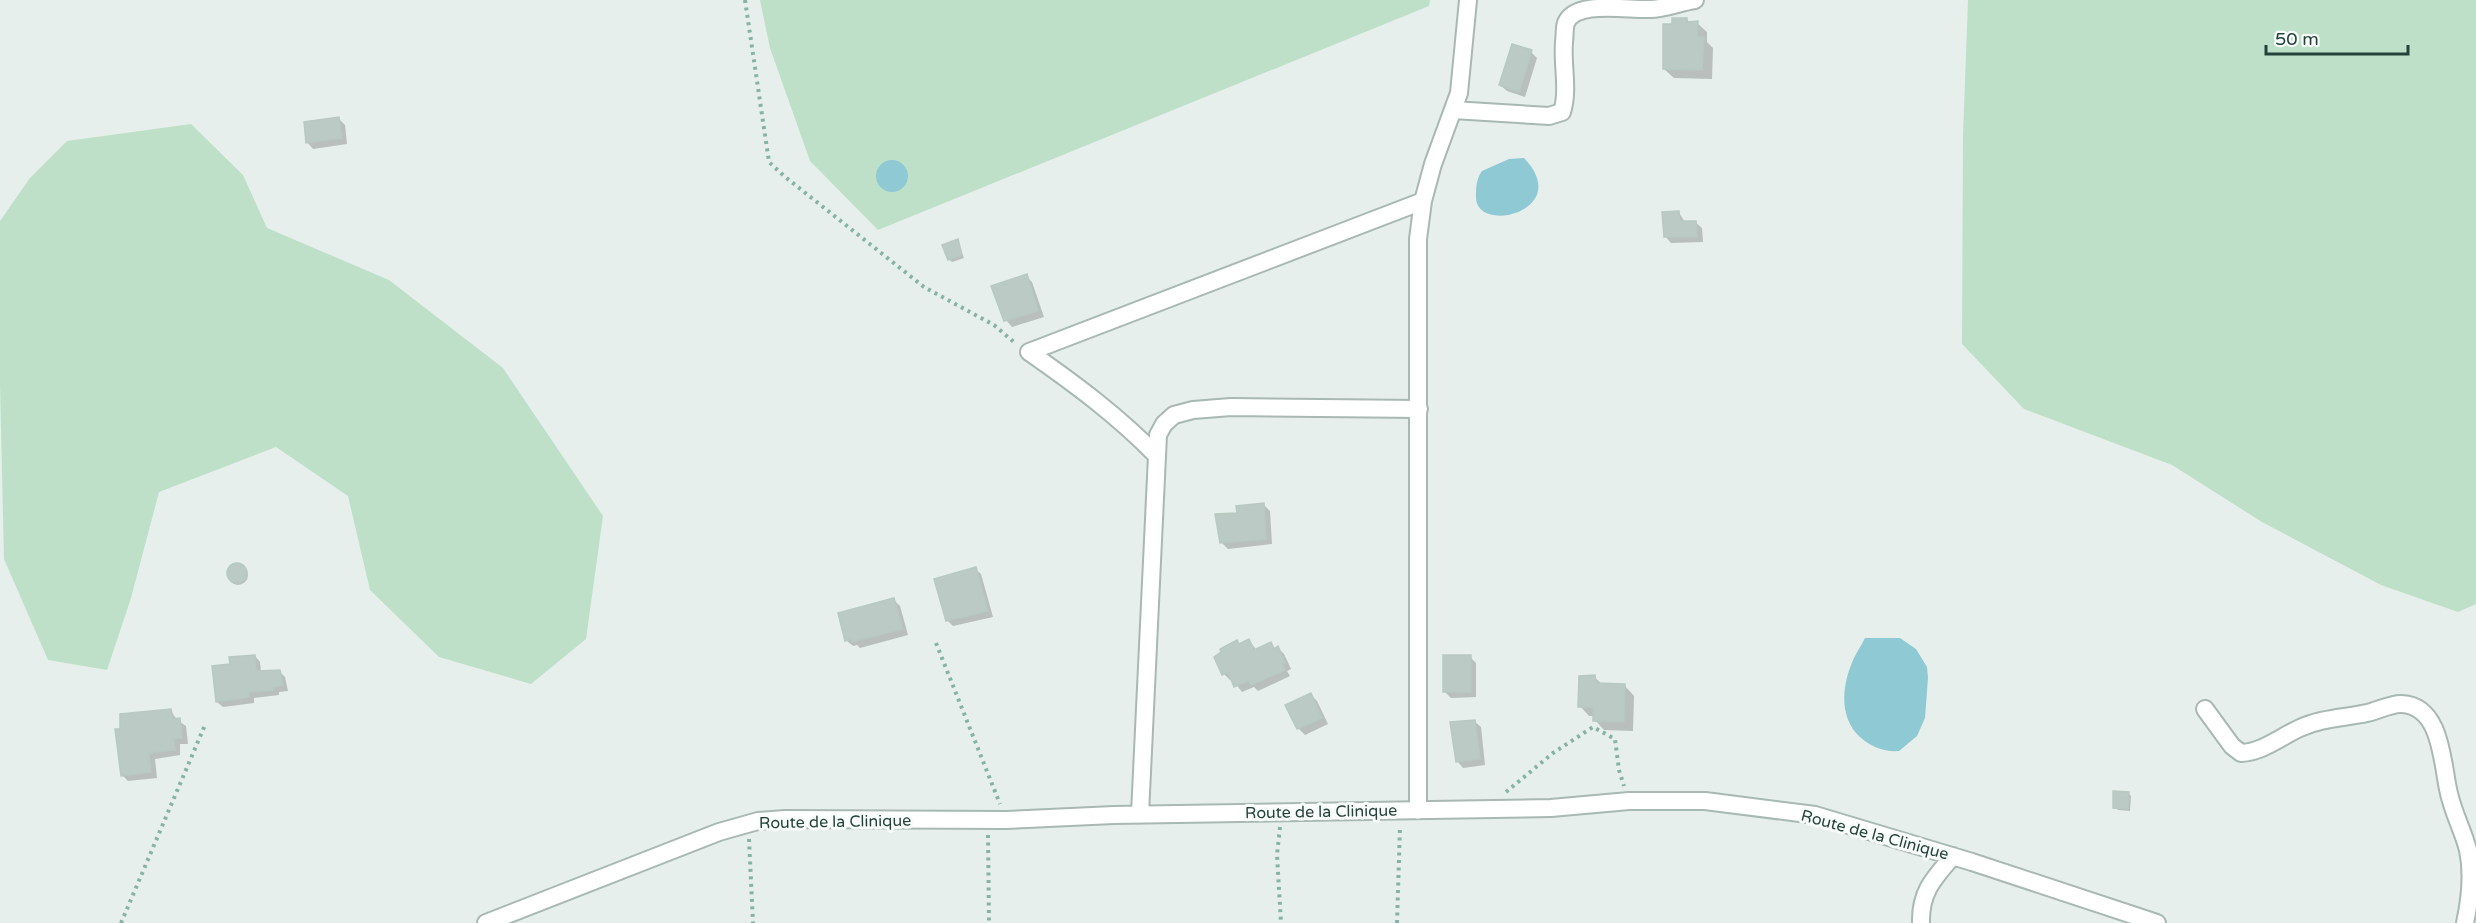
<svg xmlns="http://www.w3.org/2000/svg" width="2476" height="923" font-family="'Varela Round',sans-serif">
  <rect width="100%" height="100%" fill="#e6efeb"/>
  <path fill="#bfe0c8" d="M760,0h670l-1,6 -551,224 -68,-69 -40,-113z
    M1968,0h508v604l-18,8 -77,-27 -119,-63 -90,-57 -148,-56 -62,-65 1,-209z
    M191,124l52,51 24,53 122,52 114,88 100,148 -17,123 -55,45 -92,-27 -69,-67 -22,-94 -72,-49 -117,45 -28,106 -24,72 -59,-10 -44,-101 -4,-174v-164l30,-43 37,-37z"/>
  <path fill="#8ec9d4" d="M1524,158c50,52 -46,77 -48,40 0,-10 0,-19 6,-27l27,-12z
    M876 176a16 16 0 1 1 32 0a16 16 0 1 1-32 0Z
    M1865,638h35l16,11 11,18 1,11 -3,40 -8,18 -18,15c-15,1 -28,-4 -39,-14 -22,-20 -18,-53 -6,-79 3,-7 8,-13 11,-20z"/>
  <path fill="#0003" d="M1687,19l3,4h7l10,9v10l6,6 -1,31 -38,-1 -10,-9 10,-44z
    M1531,52l6,6 -12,39 -18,-6 -7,-6z
    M339,119l6,6 2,19 -34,5 -6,-7z
    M1679,213l6,9h10l7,6 1,14 -32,1 -6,-7z
    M957,241l7,17 -12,4 -3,-3z
    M1026,276l6,6 12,35 -32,10 -6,-7z
    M1264,505l6,6 2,33 -44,5 -6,-6 17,-29z
    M228 575a10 10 0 1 1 20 0a10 10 0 1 1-20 0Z
    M975,569l6,5 12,43 -40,9 -6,-6z
    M894,600l6,6 8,29 -48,13 -3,-3 -4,1 -7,-6z
    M1249,640l8,11 13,-7 6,5 2,-1 6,6 7,15 -4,2 3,5 -32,15 -4,-4 -12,5 -10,-13 -2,1 -6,-6 15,-29z
    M255,656l5,6 1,10h19l5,5 3,14 -9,1v3l-25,3v5l-31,4 -6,-5 14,-37z
    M1470,657l6,6v34l-25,1 -7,-7z
    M1594,677l8,7 23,2 9,10 -1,35 -29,-1 -9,-10v-4h-6l-9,-10z
    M1311,695l6,6 11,23 -23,11 -7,-7 -11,-23z
    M171,711l6,9 9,6 2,18h-8v11l-25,4 2,19 -29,3 -6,-6z
    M1474,721l7,6 4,38 -22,3 -6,-7z
    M2128,793l3,3 -1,15 -12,-1 -3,-3z"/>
  <path fill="#bbcac4" stroke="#b8c9c2" stroke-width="1.5" d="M1672,18h15v4l11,-1 -1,16h7l-2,33 -39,-1v-45h9z
    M1512,44l20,6 -13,42 -20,-7z
    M339,117l3,21 -36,5 -2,-21z
    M1679,211l1,10h16l1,16h-33l-2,-25z
    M958,239l4,16 -14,5 -6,-15z
    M1027,274l11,37 -34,10 -13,-35z
    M1264,503l2,36 -46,4 -5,-29 22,-1 -1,-7z
    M227 573a10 10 0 1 1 20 0a10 10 0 1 1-20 0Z
    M976,567l12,44 -42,10 -12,-42z
    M894,598l9,31 -51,13v-3l-7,2 -7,-28z
    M1249,639l5,11 17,-8 3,7 4,-3 7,17 -3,1 3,6 -34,15 -3,-4 -14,6 -6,-15 -6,3 -8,-18 7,-5 -1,-3 17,-9 2,4z
    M255,655l1,16 24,-1 3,15 -9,2v3l-25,2v5l-33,5 -4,-36 18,-2 -1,-7z
    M1443,655h28v37h-28z
    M1595,675l1,8 29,1 -1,38 -31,-1v-14h-15l1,-31z
    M1311,693l11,25 -25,11 -12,-24z
    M171,709l2,10 7,-1 2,20 -8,1 1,11 -26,3 2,19 -30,4 -6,-47h5v-15z
    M1475,720l5,39 -24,3 -6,-40z
    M2113,791l16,1 -1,17 -15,-1z"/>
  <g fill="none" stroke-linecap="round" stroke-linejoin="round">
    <g stroke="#a8b8b2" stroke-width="20">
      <path id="street" d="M1453,110l96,6 13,-4c7,-22 0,-47 2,-70 1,-6 0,-13 2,-19 9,-23 60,-13 84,-14 15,0 30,-7 45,-9
        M1029,352l394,-151
        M1029,352c46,32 89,64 128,104
        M2205,709l27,37 9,7c22,-1 39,-16 59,-25 21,-10 44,-10 67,-15 10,-2 25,-10 35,-9 39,2 40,57 46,85 4,22 15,41 20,61 5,24 2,50 -3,73
        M1418,811v-572l5,-38 10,-37 26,-71 9,-93
        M1140,814l18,-379 6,-11 10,-9 19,-5 38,-3 188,2
        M486,923l233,-91 39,-11 27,-2 221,1 108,-5 437,-7 78,-7h76l110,14 157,47 185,61
        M1921,923c-1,-31 13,-45 32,-67"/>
    </g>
    <path stroke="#86b3a5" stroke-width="4" stroke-dasharray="3 4.5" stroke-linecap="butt" d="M745,0l24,162 15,14 140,111 70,38 21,18
      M936,643l64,161
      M1506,792l47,-39 40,-26 22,12 4,31 5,16
      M1280,827l-3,28 4,68
      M988,835l1,88
      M749,839l4,84
      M121,923l84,-198
      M1397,923l3,-97"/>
    <use href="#street" stroke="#fff" stroke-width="16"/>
  </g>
  <g text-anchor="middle" stroke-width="6" stroke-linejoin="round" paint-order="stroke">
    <g font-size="16" fill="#24423a" stroke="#f7fbf9">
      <text transform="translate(1321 811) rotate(-1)" y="6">Route de la Clinique</text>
      <text transform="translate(835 821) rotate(-1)" y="6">Route de la Clinique</text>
      <text transform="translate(1875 834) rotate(15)" y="6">Route de la Clinique</text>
    </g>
  </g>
  <path d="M2266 45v9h142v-9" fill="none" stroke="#24423a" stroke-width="3"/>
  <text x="2275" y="45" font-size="18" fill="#24423a" stroke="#f7fbf9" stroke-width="4.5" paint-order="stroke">50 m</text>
</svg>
